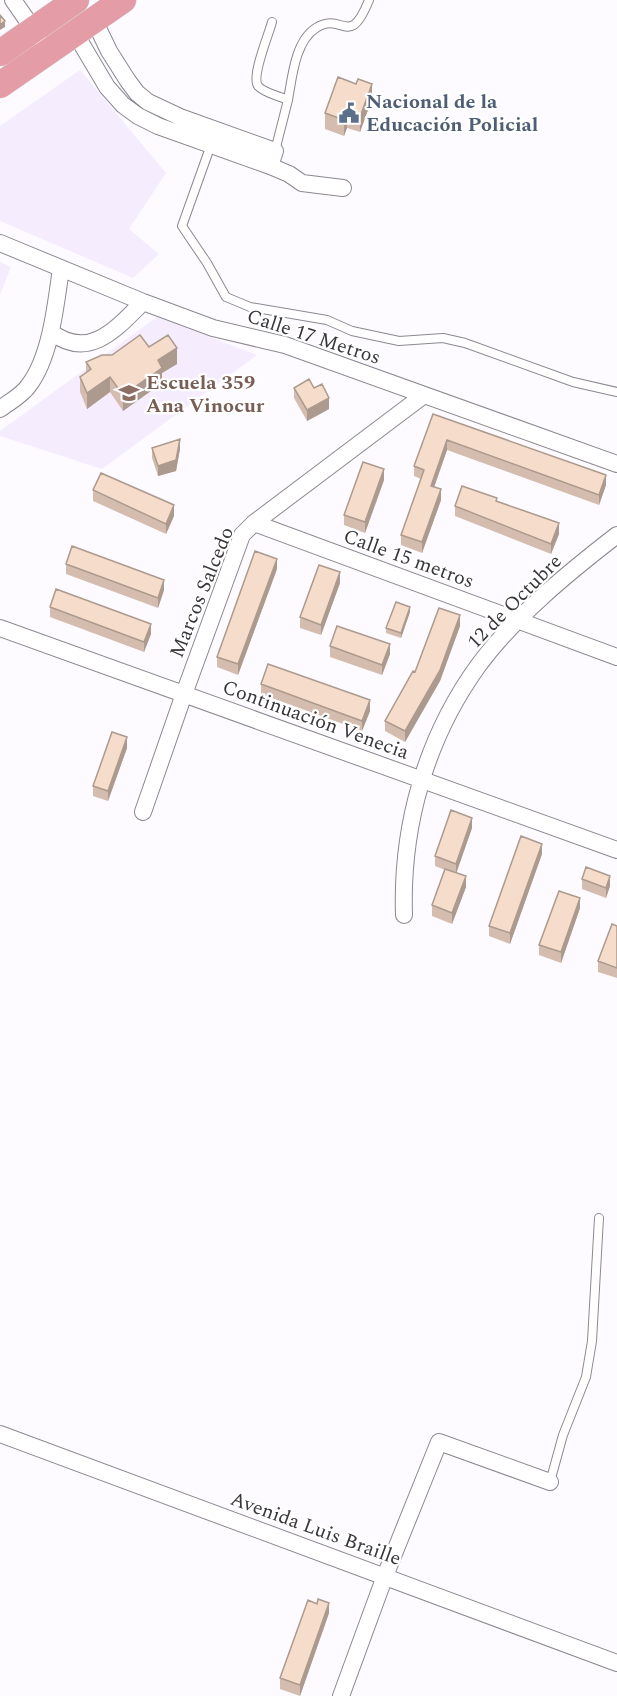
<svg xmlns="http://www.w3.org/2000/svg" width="617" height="1696" font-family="Spectral,serif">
  <rect width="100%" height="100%" fill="#fdfbff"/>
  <path fill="#f5ecfe" d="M80,70l86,103 -37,56 30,25 -26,24 -133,-57v-95z
    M0,262l11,5 -11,28z
    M157,317l100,38 -155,114 -102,-33v-5z"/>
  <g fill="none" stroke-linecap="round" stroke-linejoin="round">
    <g stroke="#8c8891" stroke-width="10">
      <path id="service" d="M272,22c-3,12 -21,54 -14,64 6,7 21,10 30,14l-13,51
        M288,100c4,-22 7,-59 28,-72 27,-17 33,22 53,-28
        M212,142l-30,84 25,37 19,34 24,10 77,13 25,11 47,10 44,-3 22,5 108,39 44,10
        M550,1482l13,-47 23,-58 6,-36 7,-123"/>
    </g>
    <g stroke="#8c8891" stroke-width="18">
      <path id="minor" d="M13,0l25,36
        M94,20l15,31 19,30 9,12 11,9 32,15 95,34 -5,15
        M75,33l32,54 16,18 15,11 20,10 112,40 19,8 13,9 41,5
        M0,243l143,59 70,26 72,17 332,119
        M51,332c38,29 65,-3 92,-30
        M0,409c9,-7 23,-14 29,-24 22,-29 27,-82 32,-117
        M254,523l363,134
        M0,628l617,222
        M143,812l41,-118 58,-159 12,-12 170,-128
        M404,915c-3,-89 22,-177 74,-249 36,-49 91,-94 139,-131
        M0,1434l617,229
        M341,1696l44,-120 54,-134 111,40"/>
    </g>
    <g stroke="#d7d7d8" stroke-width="27">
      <path id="primary" d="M0,53l76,-53
        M0,85l123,-85"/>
    </g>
    <use href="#service" stroke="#fff" stroke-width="8"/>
    <use href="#minor" stroke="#fff" stroke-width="16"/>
    <use href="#primary" stroke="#e49ca7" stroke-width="26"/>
  </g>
  <path fill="#d4bdaf" d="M372,99l-12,33 -13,-4 -3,8 -19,-7v-16z
    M149,347l28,17 -15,9v10l-39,28 -13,-19 -23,17 -7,-17v-15l6,-4v-11l26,-7z
    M294,388h20l15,21 -22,12 -13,-23z
    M433,414l173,71 -7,20 -152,-55 -13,37 7,13 -19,53 -21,-8v-10l20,-56 -7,-3v-10z
    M152,448l28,1 -4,22 -18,5 -6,-18z
    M384,480l-19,53 -21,-8v-10z
    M93,490l81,26 -8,18 -73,-33z
    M497,501l62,33 -8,20 -96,-38v-10z
    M66,564l98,26 -6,18 -92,-34z
    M277,569l-39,106 -21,-8v-10z
    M340,583l-19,52 -21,-7v-11z
    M50,607l101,27 -7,18 -94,-35z
    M410,612l-9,26 -15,-5v-5z
    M460,626l-20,55 -35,61 -20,-11v-10z
    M330,646l60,8 -8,21 -52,-18z
    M261,684l109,27 -8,20 -101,-37z
    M127,748l-19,53 -15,-5v-10z
    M472,828l-16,45 10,14 -14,37 -20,-8v-11l13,-35 -10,-4v-10z
    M542,854l-32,90 -21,-8v-10z
    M582,879l28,7 -4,12 -24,-9z
    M580,908l-19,55 -22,-8v-10z
    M617,926v52l-19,-6v-11z
    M329,1613l-29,83 -20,-7v-11z"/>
  <path fill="#ac9a8e" d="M5,21v6l-5,3v-5z
    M372,84v15l-12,33v-15z
    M347,112v16l-3,8v-16z
    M177,348v16l-15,9v10l-39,28v-16l35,-35z
    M110,377v15l-23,17v-16z
    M329,398v11l-22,12v-11z
    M180,439v10l-4,22 -18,5v-10z
    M447,440v10l-16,46v-10z
    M384,469v11l-19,53v-11z
    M606,475v10l-7,20v-10z
    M441,489v11l-19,53v-11z
    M174,505v11l-8,18v-10z
    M559,523v11l-8,20v-10z
    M277,559v10l-39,106v-11z
    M340,572v11l-19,52v-10z
    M164,580v10l-6,18v-10z
    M410,607v5l-9,26v-5z
    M460,615v11l-20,55 -35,61v-11z
    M151,624v10l-7,18v-10z
    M390,644v10l-8,21v-10z
    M370,700v11l-8,20v-10z
    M127,737v11l-19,53v-10z
    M472,818v10l-16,46v-10z
    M542,844v10l-32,90v-11z
    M466,876v11l-14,37v-11z
    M610,876v10l-4,12v-10z
    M580,898v10l-19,55v-11z
    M329,1603v10l-29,83v-11z"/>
  <path fill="#f6dccb" stroke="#ac9a8e" stroke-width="1.5" d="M0,15l5,6 -5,4z
    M338,77l18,7 2,-5 14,5 -12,33 -13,-5 -3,8 -19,-7z
    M140,335l9,12 19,-12 9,13 -19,12 4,8 -39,27 -13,-18 -23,16 -7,-16 11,-8 -5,-7 16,-7h10z
    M309,379l5,9 8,-4 7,14 -22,12 -13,-22z
    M433,414l173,61 -7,20 -152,-55 -16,46 10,3 -19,53 -21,-7 23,-65 -10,-4z
    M180,439l-4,21 -18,6 -6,-18z
    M363,462l21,7 -19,53 -21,-7z
    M101,473l73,32 -8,19 -73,-34z
    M462,486l35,12 -1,3 63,22 -8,21 -96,-38z
    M72,546l92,34 -6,18 -92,-34z
    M255,551l22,8 -39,105 -21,-7z
    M319,565l21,7 -19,53 -21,-8z
    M56,589l95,35 -7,18 -94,-35z
    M396,602l14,5 -9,26 -15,-5z
    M439,608l21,7 -20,55 -35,61 -20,-10 28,-50 2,1z
    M337,626l53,18 -8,21 -52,-19z
    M268,664l102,36 -8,21 -101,-37z
    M112,732l15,5 -19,54 -15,-5z
    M451,810l21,8 -16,46 -21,-8z
    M521,836l21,8 -32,89 -21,-7z
    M586,867l24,9 -4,12 -24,-9z
    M445,869l21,7 -14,37 -20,-8z
    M559,891l21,7 -19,54 -22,-7z
    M612,924l5,2v42l-19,-7z
    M318,1599l11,4 -29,82 -20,-7 28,-78 9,4z"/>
  <defs>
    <g id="civic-bare" transform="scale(1.62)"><path d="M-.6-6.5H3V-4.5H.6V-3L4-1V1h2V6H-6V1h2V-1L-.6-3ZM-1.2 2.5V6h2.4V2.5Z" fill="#5c6f8a" stroke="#fff" stroke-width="2.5" paint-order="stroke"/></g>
    <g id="school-bare" transform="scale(1.62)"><path d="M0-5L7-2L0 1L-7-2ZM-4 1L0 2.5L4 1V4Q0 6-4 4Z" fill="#8d6e63" stroke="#fff" stroke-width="2.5" paint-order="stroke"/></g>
  </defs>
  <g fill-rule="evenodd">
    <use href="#civic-bare" x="349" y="113"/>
    <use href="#school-bare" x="129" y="393"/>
  </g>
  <g text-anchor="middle" stroke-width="4.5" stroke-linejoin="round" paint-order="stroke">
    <g font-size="20" font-weight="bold" fill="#4e5e75" stroke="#fff" text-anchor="start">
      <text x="366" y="108">Nacional de la<tspan x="366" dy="23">Educación Policial</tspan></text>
    </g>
    <g font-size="20" fill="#38363a" stroke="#fff">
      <text transform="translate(314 336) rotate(18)" y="7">Calle 17 Metros</text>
      <text transform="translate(409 558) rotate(20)" y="7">Calle 15 metros</text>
      <text transform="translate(201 592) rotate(-68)" y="7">Marcos Salcedo</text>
      <text transform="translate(514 601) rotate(-45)" y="7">12 de Octubre</text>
      <text transform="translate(316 719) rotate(20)" y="7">Continuación Venecia</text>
      <text transform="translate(316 1528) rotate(20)" y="7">Avenida Luis Braille</text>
    </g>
    <g font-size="20" font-weight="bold" fill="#785e54" stroke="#fff" text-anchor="start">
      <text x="146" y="389">Escuela 359<tspan x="146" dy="23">Ana Vinocur</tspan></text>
    </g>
  </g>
</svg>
